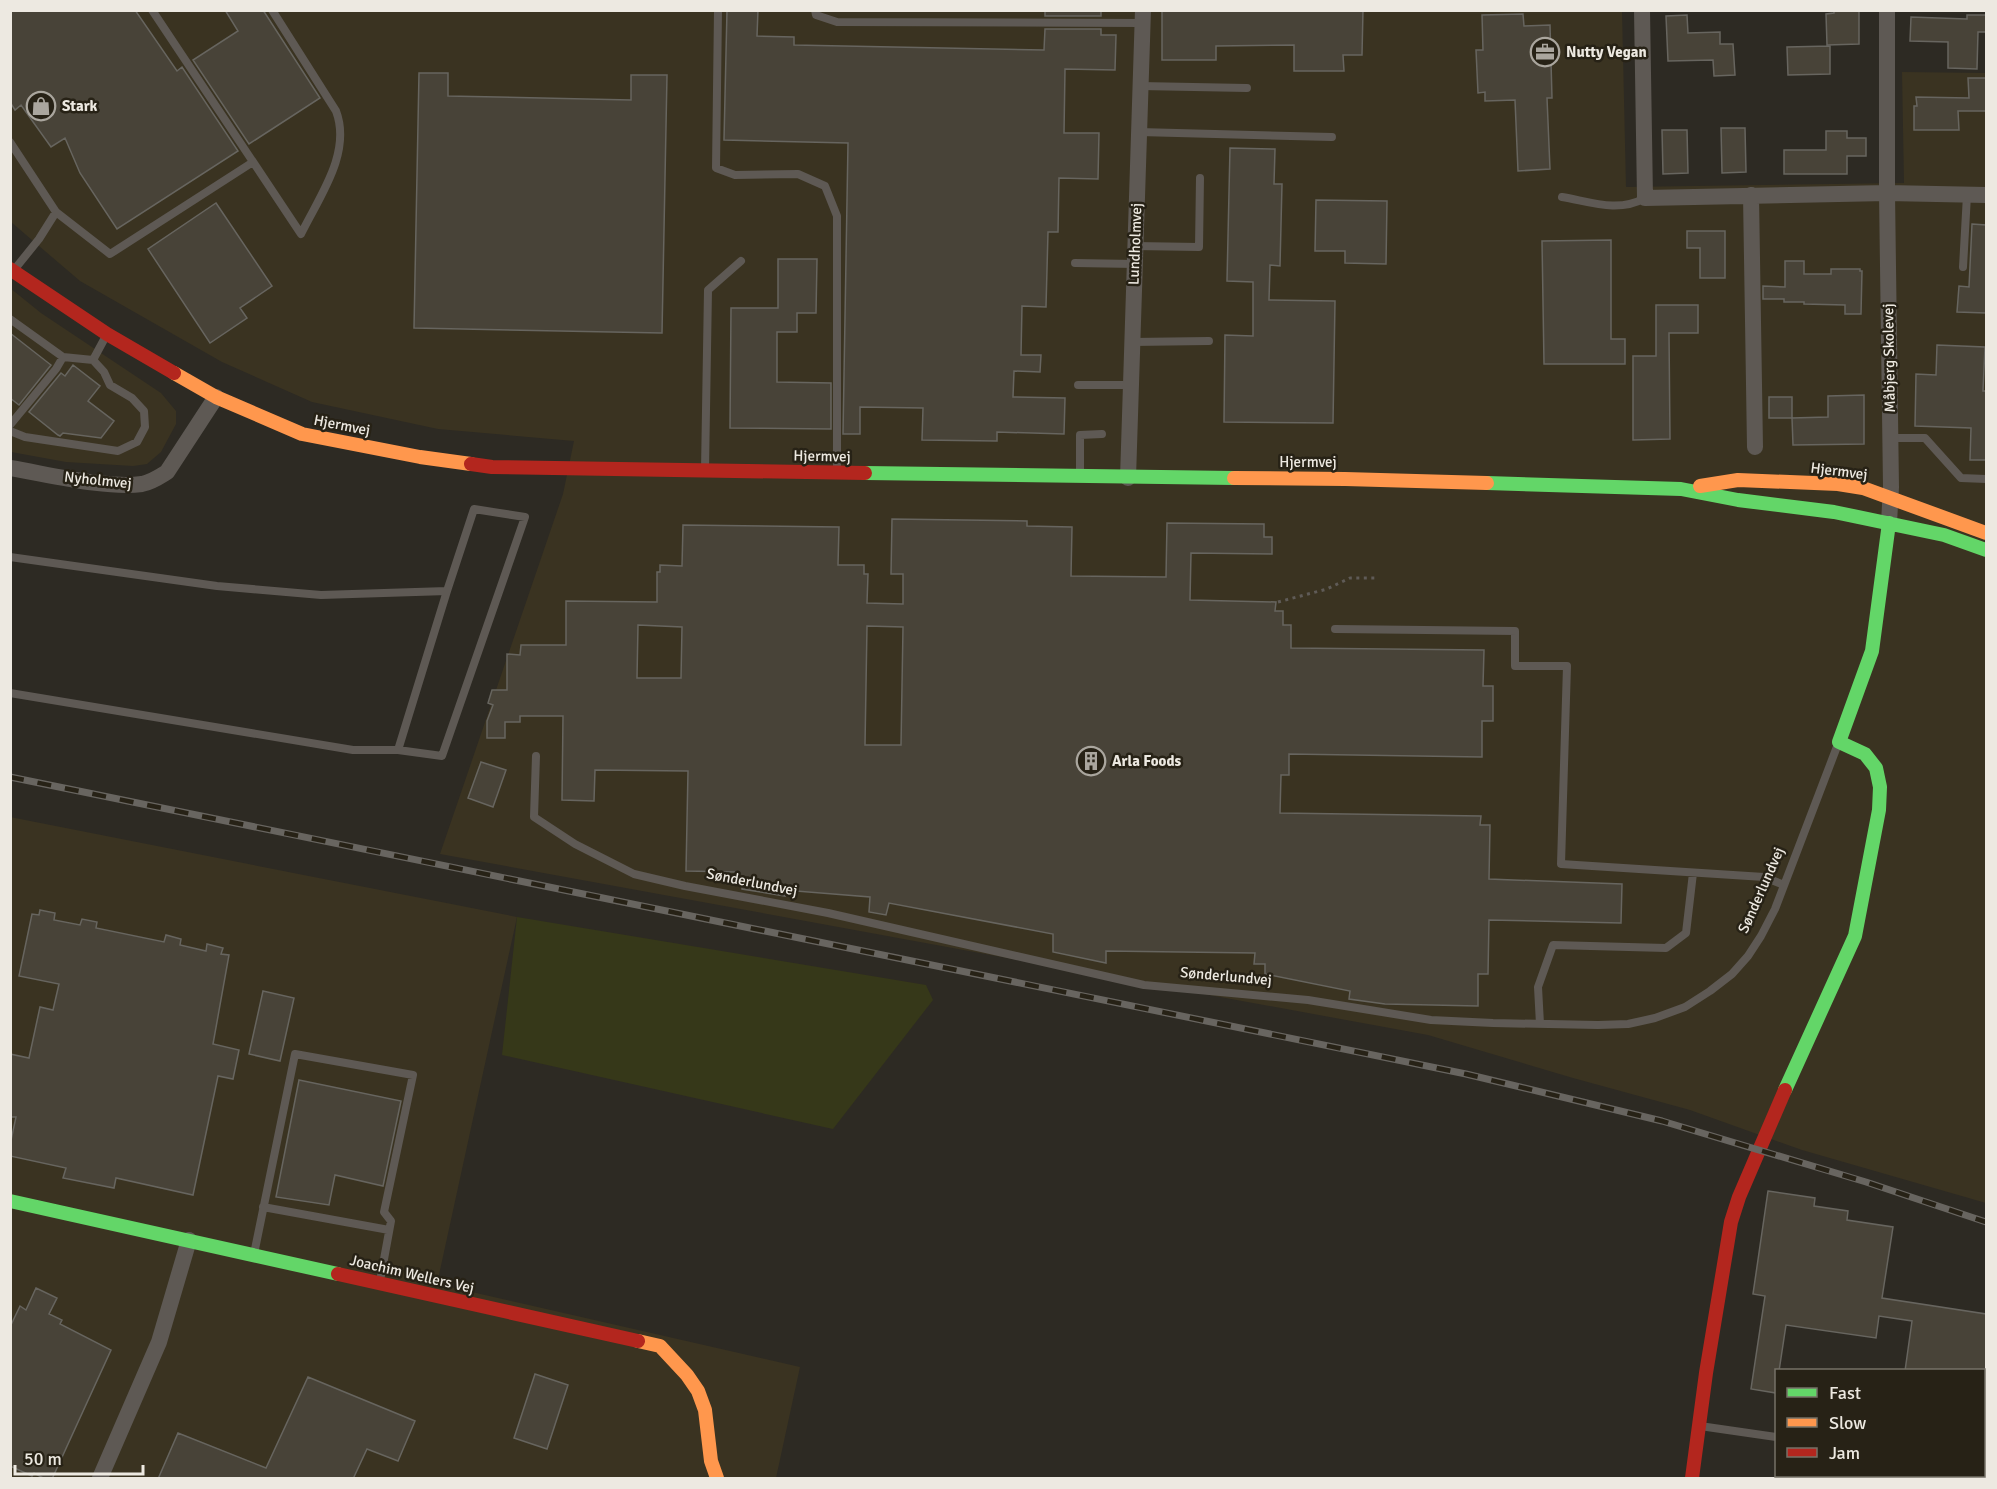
<svg xmlns="http://www.w3.org/2000/svg" width="1997" height="1489" font-family="Signika,sans-serif">
  <rect width="100%" height="100%" fill="#2d2a23"/>
  <path fill="#3a3321" d="M11,11h1611l4,176 278,-4 -2,-111 84,1v1130l-184,-53 -112,-40 -117,-32 -145,-43 -988,-181 123,-360 11,-53 -136,-12 -126,-27 -90,-40 -142,-81 -69,-59z
    M10,288l31,25 120,80 15,18v13l-15,28 -14,12 -14,2 -67,-4 -55,-10z
    M10,817l507,100 -80,367 363,83 -24,111h-765z"/>
  <path fill="#363819" d="M517,917l409,68 7,15 -100,129 -331,-74z"/>
  <path fill="#484338" stroke="#67655f" stroke-width="1.5" fill-rule="evenodd" d="M10,10h125l42,61 5,-4 56,84 -121,78 -37,-56 -15,-35 -14,9 -30,-42 -6,5 -5,-8z
    M225,10h38l57,88 -71,46 -56,-84 45,-29z
    M727,10h31l-1,26 37,1v8l250,5 1,-21h56v6h15l-1,35 -50,-1 -1,64h35l-1,46 -39,-1 -1,54h-10l-2,75 -24,-1 -1,49h20l-1,17 -26,-1 -1,26 52,1 -1,36 -67,-2v9l-75,-1 1,-32 -63,-1v27h-17l5,-291 -124,-3z
    M1045,10h56v6h-56z
    M1162,10h201l-1,45h-19l1,16h-50v-26l-78,1v14h-54z
    M1834,10h25v34l-32,1 -1,-31 8,-1z
    M1523,14l1,12 26,-1 2,73h-5l3,71 -32,2 -3,-71 -30,1v-9l-7,1 -2,-43h7l-1,-35z
    M1687,15l1,18 32,-1v12h13l2,31 -21,1 -1,-16 -45,1 -2,-45z
    M1967,15h19v17h-8l-1,37 -29,-1v-26l-38,-1 1,-24 56,2z
    M1830,46v28l-42,1 -1,-28z
    M419,73h29v23l183,4v-25h36l-5,258 -248,-5z
    M1968,78h18v33h-28l1,19h-45v-24h3l-1,-9 53,1z
    M1721,128h24l1,44 -24,1z
    M1662,130h25l1,43 -25,1z
    M1826,131h21v7h19v18h-19v18h-63v-24h42z
    M1230,148l45,1 -1,35h8l-2,82 -10,-1 -1,35 66,1 -2,122 -109,-1 1,-87 28,1v-54l-26,-1z
    M1316,200l71,1 -1,63 -41,-1v-12h-30z
    M216,203l56,83 -32,22 7,10 -37,25 -62,-94z
    M1972,224l14,1v88l-29,-1 2,-26 10,1z
    M1687,231h38v47h-25v-30h-13z
    M1611,240v99h14v25h-81l-2,-123z
    M778,259h39l-1,54h-19v19h-20v50l54,1v46l-101,-1 1,-120h47z
    M1785,261h19v13h27v-5h29v2h2l-1,43h-16v-9l-41,-1v-2h-20v-3h-21v-13l22,1z
    M1656,305h42v28h-29l1,106 -37,1v-84h23z
    M10,333l41,32 -32,40 -9,-7z
    M1937,345l48,2 -2,44h3v69h-16l1,-32 -56,-2 1,-52 20,1z
    M73,365l27,21 -12,15 26,20 -13,17 -38,-5 -3,3 -2,-1 -29,-23 32,-39 4,3z
    M1864,395v49l-71,1 -1,-27 36,-1v-21z
    M1769,397h23v21h-23z
    M892,519l135,2v5l45,1 -1,49 95,1 1,-54 97,1v13h8v17l-81,-1 -1,47 86,2 -1,9h8v14h8v23l193,2 -1,36h10v35h-11v36l-193,-3v21h-8l-1,38 201,3 -1,9h10l-1,54 133,5 -1,39 -132,-3 -1,54h-10v32l-93,-2 -36,-5 1,-8 -85,-17v-10h-11l1,-11 -149,-2v12l-53,-11v-18l-164,-31 -3,12 -17,-3 1,-15 -86,-7 1,6 -43,-7v-6h-6v-11l-50,-1 2,-100 -93,-1 -1,31 -32,-1 1,-84h-43v6h-15v16h-18v-17l6,-16 -5,-2 4,-13h15v-36l13,1 1,-10h45v-44l91,1v-30h3v-7l22,1 1,-41 156,2 -1,38h26v9h4l-1,29 36,1v-30h-12zM638,625l44,2 -1,51h-44zM867,626l36,1 -2,118h-36z
    M481,762l25,8 -13,37 -25,-9z
    M40,910l15,3 -1,7 26,5 2,-6 15,3 -1,6 68,14 2,-7 15,4 -1,6 26,6 1,-7 16,4 -2,6 8,1 -16,89 26,6 -6,29 -15,-3 -25,119 -77,-17 -2,10 -51,-10 3,-10 -56,-12v-11l6,-28h-6v-63l19,4 11,-51 13,3 6,-26 -40,-8 13,-62 7,1z
    M263,991l31,7 -14,63 -31,-7z
    M299,1080l102,21 -18,85 -48,-11 -6,30 -53,-8z
    M1768,1191l47,7 -1,8 34,5 -1,9 46,7 -11,71 104,16v57h-81l7,-50 -33,-5 -3,22 -90,-13 -7,46h-3v22l-25,-4 14,-93 -12,-2z
    M36,1288l21,10 -8,16 13,6 -2,4 51,26 -59,129h-7l-11,-6 -2,3 -22,-10v-139l10,-21 6,4z
    M535,1374l33,11 -21,64 -33,-11z
    M308,1377l107,44 -17,40 -31,-12 -14,30h-195l20,-46 88,35z"/>
  <g fill="none" stroke-linecap="round" stroke-linejoin="round">
    <path stroke="#5f5b57" stroke-width="3" stroke-dasharray="3 4.5" stroke-linecap="butt" d="M1278,602l49,-13 23,-11h27"/>
    <path stroke="#5e5954" stroke-width="8" d="M152,10l149,224c18,-37 51,-81 35,-123l-64,-101
      M718,10l-2,158 19,7 63,-1 27,12 12,30v256
      M815,10l1,5 21,7 305,1
      M1140,86l107,2
      M1139,132l193,5
      M10,142l46,70 54,42 143,-92
      M1562,197c29,5 56,16 83,1
      M1135,246l64,1 1,-69
      M1075,263l60,1
      M1963,267l4,-72
      M14,270l25,-31 17,-27
      M10,319l53,38 30,3 11,12 6,13 22,13 12,13 1,16 -8,15 -19,9 -93,-14 -15,-6
      M1132,342l77,-1
      M93,360l14,-26
      M1078,385h53
      M10,425l46,-56 7,-12
      M1890,438h35l36,40 25,1
      M705,470l3,-180 33,-29
      M1080,476v-41l22,-1
      M10,557l207,29 104,9 126,-4 27,-82 51,8 -83,239 -44,-6h-45l-343,-57
      M1335,629l180,2v35h52l-6,198 203,13 20,8
      M398,750l49,-159
      M536,756l-2,61 41,27 59,30 51,12 143,27 316,72 164,15 123,20 62,3 105,2 30,-1 27,-6 30,-11 25,-16 22,-17 16,-18 13,-20 14,-27 63,-165
      M1540,1024l-2,-37 15,-42 113,3 20,-15 7,-60
      M263,1207l126,23
      M254,1254l41,-200 118,21 -29,137 7,9 -11,60
      M1700,1426l76,11"/>
    <path stroke="#5e5954" stroke-width="16" d="M1642,10l3,188 242,-5 99,2
      M1887,10v183l4,294 -2,36
      M1751,195l4,252
      M10,468c37,6 97,21 132,16 10,-2 17,-7 25,-12l49,-75
      M1128,478l15,-468
      M100,1478l59,-136 30,-102"/>
    <path stroke="#63d668" stroke-width="14" d="M865,473l369,5
      M1487,483l194,6 57,11 96,12 110,23 42,15
      M1785,1090l70,-154 24,-126 1,-23 -4,-19 -11,-14 -26,-12 33,-91 17,-128
      M10,1201l328,73"/>
    <path stroke="#ff974d" stroke-width="14" d="M174,373l42,24 86,37 118,23 51,7
      M1234,478l111,1 142,4
      M1700,486l38,-6 100,4 25,4 123,45
      M638,1341l22,5 27,29 11,16 7,19 6,51 6,17"/>
    <path stroke="#b3261e" stroke-width="14" d="M10,269l97,65 67,39
      M471,464l21,3 373,6
      M338,1274l300,67
      M1692,1478l14,-105 25,-151 8,-25 46,-107"/>
    <g stroke="#686560" stroke-width="7">
      <path id="rail" d="M10,777l1456,297 196,47 204,61 120,40"/>
    </g>
    <use href="#rail" stroke="#272216" stroke-width="4.5" stroke-dasharray="14" stroke-linecap="butt"/>
  </g>
  <defs>
    <g id="office-ring" transform="scale(1.5)"><circle r="9.5" fill="#272216" stroke="#aaa69e" stroke-width="1.5"/><path d="M-6-3h4V-5.5h4V-3h4V5H-6ZM-1-4.5V-3h2v-1.5ZM-6 0V1H6V0Z" fill="#aaa69e"/></g>
    <g id="shop-ring" transform="scale(1.5)"><circle r="9.5" fill="#272216" stroke="#aaa69e" stroke-width="1.5"/><path d="M-5-2.5h2.3a2.7 3.5 0 0 1 5.4 0H5L5.5 6h-11ZM-1.5-2.5h3a1.5 2.3 0 0 0-3 0Z" fill="#aaa69e"/></g>
    <g id="building-ring" transform="scale(1.5)"><circle r="9.5" fill="#272216" stroke="#aaa69e" stroke-width="1.5"/><path d="M-4-6H4V6H1V3H-1V6H-4ZM-2.5-4.3h1.7v1.8h-1.7ZM.8-4.3h1.7v1.8H.8ZM-2.5-1h1.7V.8h-1.7ZM.8-1h1.7V.8H.8Z" fill="#aaa69e"/></g>
  </defs>
  <g fill-rule="evenodd">
    <use href="#office-ring" x="1545" y="52"/>
    <use href="#shop-ring" x="41" y="106"/>
    <use href="#building-ring" x="1091" y="761"/>
  </g>
  <g text-anchor="middle" stroke-width="5" stroke-linejoin="round" paint-order="stroke">
    <g font-size="15" font-weight="bold" fill="#ede9e1" stroke="#272216" text-anchor="start">
      <text x="1566" y="57">Nutty Vegan</text>
      <text x="62" y="111">Stark</text>
      <text x="1112" y="766">Arla Foods</text>
    </g>
    <g font-size="15" fill="#ede9e1" stroke="#272216">
      <text transform="translate(1135 244) rotate(-88)" y="5">Lundholmvej</text>
      <text transform="translate(1889 358) rotate(-91)" y="5">Måbjerg Skolevej</text>
      <text transform="translate(342 425) rotate(11)" y="5">Hjermvej</text>
      <text transform="translate(822 456) rotate(1)" y="5">Hjermvej</text>
      <text x="1308" y="467">Hjermvej</text>
      <text transform="translate(1839 471) rotate(7)" y="5">Hjermvej</text>
      <text transform="translate(98 480) rotate(6)" y="5">Nyholmvej</text>
      <text transform="translate(752 882) rotate(11)" y="5">Sønderlundvej</text>
      <text transform="translate(1761 890) rotate(-66)" y="5">Sønderlundvej</text>
      <text transform="translate(1226 976) rotate(5)" y="5">Sønderlundvej</text>
      <text transform="translate(412 1274) rotate(13)" y="5">Joachim Wellers Vej</text>
    </g>
  </g>
  <rect width="1997" height="1489" fill="none" stroke="#ede9e1" stroke-width="24"/>
  <rect x="1775" y="1369" width="210" height="108" fill="#272216" stroke="#767267" stroke-width="1.5"/>
  <rect x="1787" y="1388" width="30" height="9" fill="#63d668" stroke="#767267" stroke-width="1.5"/>
  <text x="1829" y="1399" font-size="18" fill="#ede9e1">Fast</text>
  <rect x="1787" y="1418" width="30" height="9" fill="#ff974d" stroke="#767267" stroke-width="1.5"/>
  <text x="1829" y="1429" font-size="18" fill="#ede9e1">Slow</text>
  <rect x="1787" y="1448" width="30" height="9" fill="#b3261e" stroke="#767267" stroke-width="1.5"/>
  <text x="1829" y="1459" font-size="18" fill="#ede9e1">Jam</text>
  <path d="M15 1465v9h128v-9" fill="none" stroke="#ede9e1" stroke-width="3"/>
  <text x="24" y="1465" font-size="18" fill="#ede9e1" stroke="#272216" stroke-width="4.5" paint-order="stroke">50 m</text>
</svg>
